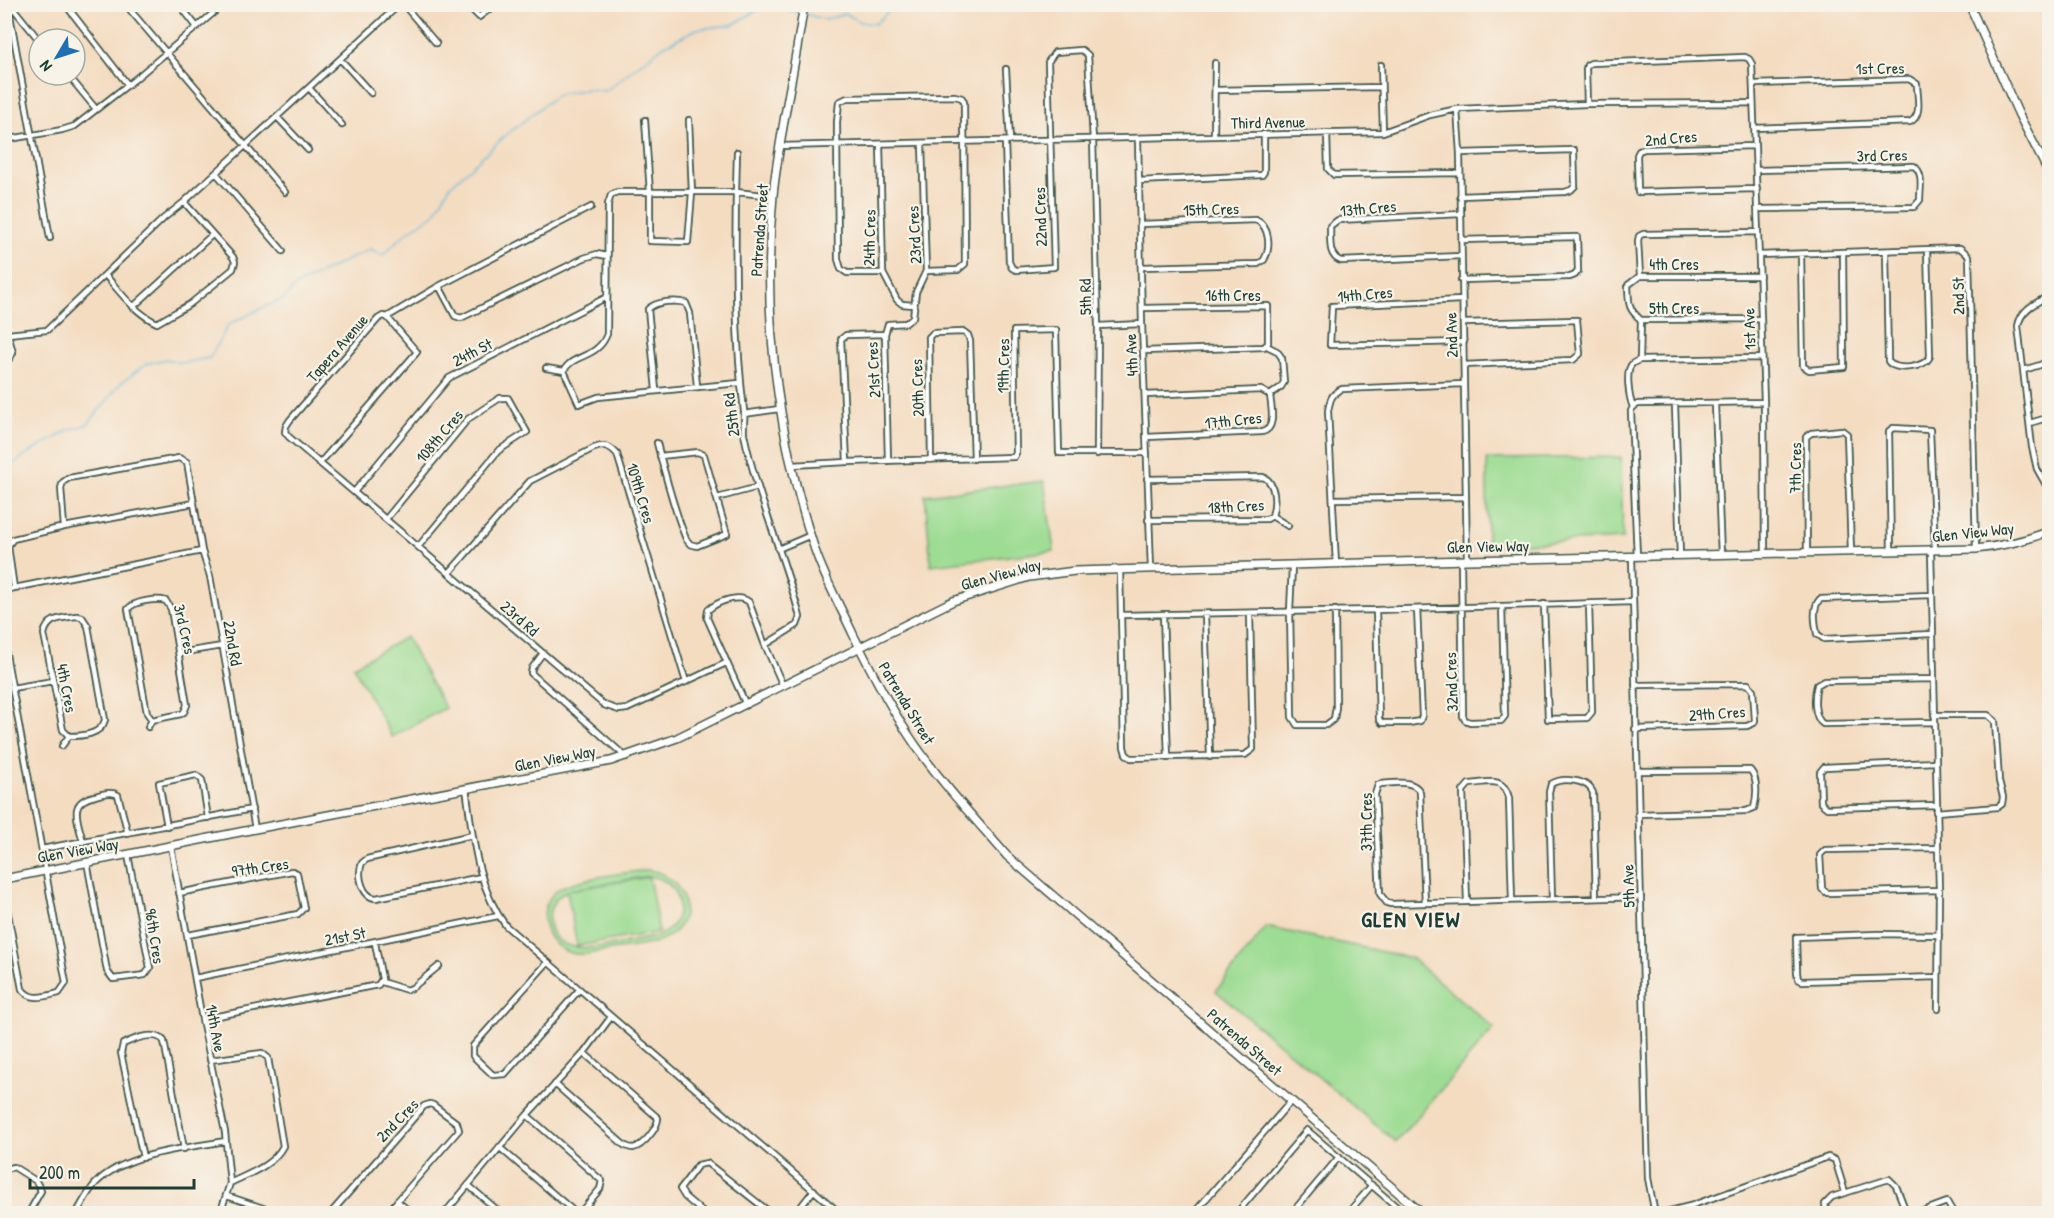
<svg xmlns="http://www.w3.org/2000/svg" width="2054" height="1218" font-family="'Patrick Hand',sans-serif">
  <rect width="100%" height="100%" fill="#f7f3e8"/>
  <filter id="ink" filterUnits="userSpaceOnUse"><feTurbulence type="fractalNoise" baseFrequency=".0167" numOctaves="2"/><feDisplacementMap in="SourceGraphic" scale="12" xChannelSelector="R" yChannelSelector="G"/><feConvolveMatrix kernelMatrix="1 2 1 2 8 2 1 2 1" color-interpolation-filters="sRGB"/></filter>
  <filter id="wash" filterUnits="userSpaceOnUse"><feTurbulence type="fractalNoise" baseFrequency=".008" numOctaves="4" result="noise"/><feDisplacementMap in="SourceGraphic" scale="24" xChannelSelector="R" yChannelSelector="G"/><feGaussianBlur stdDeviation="1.35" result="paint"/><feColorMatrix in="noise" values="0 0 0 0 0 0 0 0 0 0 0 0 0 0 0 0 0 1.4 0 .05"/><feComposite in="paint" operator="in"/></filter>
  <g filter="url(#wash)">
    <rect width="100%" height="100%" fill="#f4dcc1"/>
    <path fill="#9cdc93" stroke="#5e8c64" stroke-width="1.5" fill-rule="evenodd" d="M1621,457l2,82 -136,6v-86z
      M1044,481l10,70 -123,14 -6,-70z
      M406,637l39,71 -53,29 -39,-71z
      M648,870c36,4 52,50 17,68 -15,9 -44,10 -62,13 -11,2 -21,5 -32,2 -29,-8 -37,-47 -12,-64 14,-10 70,-17 89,-19zM648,876c37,3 42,51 6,61 -28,4 -106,31 -105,-20 1,-12 8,-21 18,-26l10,55 82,-14 -10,-55 -80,13z
      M1266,927l145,31 83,70 -98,114 -180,-151z"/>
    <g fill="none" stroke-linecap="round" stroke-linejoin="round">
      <path stroke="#5cb8da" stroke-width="1.5" d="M769,4l31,9
        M805,14l21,6 19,-7 15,9 15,2 22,-20
        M4,470l28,-19 37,-21 19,-6 33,-41 25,-19 20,-5 15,4 29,-5 18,-33 38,-19 18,-7 13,-14 73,-36 13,6 23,-22 28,-19 16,-28 55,-50 40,-32 13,-10 30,-5 17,2 58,-45 34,-17 35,-4 36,-21"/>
    </g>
  </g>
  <g filter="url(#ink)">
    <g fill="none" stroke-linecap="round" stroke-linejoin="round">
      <g stroke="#3f5549" stroke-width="8">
        <path id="street" d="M8,4l42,234
          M10,4l29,36
          M65,4l63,81
          M125,4l160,188
          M179,4l18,23
          M403,4l33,39
          M466,4l13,13 17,-13
          M341,60l30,33
          M1381,65l2,67
          M1006,69l4,72
          M68,75l28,34
          M1754,84l155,-5 8,5c0,13 6,31 -7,38l-155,6
          M309,88l33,37
          M1216,90l165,-3
          M1587,104l-1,-35 1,-4 4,-2 154,-6 4,2 3,5 12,338 1,152
          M1457,109l3,44 7,407
          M277,117l31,33
          M645,120l5,72v49l38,1 4,-49 -3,-73
          M1327,133l1,36 6,6 126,-2
          M1214,136l1,-73
          M1138,139l4,185 9,245
          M4,140l58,-10 13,-4 59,-46 90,-76
          M1005,141l4,121 3,6 4,2 38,-3 -6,-205 7,-10 27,-2 6,5 5,85 5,186 -1,128
          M880,145l3,128h-36l-6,-4 -3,-10 -1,-137 2,-20 8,-4 108,-2 7,2 2,4 1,162 -7,6 -32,1 -4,-127
          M780,146l603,-14 47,-17 27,-6 130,-5 166,-1
          M1755,146l-111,3 -5,2 -2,4 1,37 119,-3
          M1460,153l114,-3 1,36 -4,4 -6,2 -105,4
          M1757,170l157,-4c10,7 6,23 6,34l-6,7 -156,2
          M216,173l67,78
          M1139,181l123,-6 2,-3v-38
          M1140,224l116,-4c14,6 15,28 8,40l-6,4 -117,3
          M1758,232l-115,2 -4,2 -1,5 2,35h120
          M1461,240l116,-3 1,34 -3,4 -5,2 -109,3
          M1886,251l2,110c7,11 38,7 42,-5l-3,-106
          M1801,254l2,112 6,4 35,-3 -1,-114
          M1759,255l201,-7 9,8 7,293
          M1461,256l-120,5c-14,-5 -10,-22 -11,-35l8,-6 123,-6
          M883,273l14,27 5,4 11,1
          M106,276c15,17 29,37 51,47l33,-19 43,-35 2,-7 -2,-5 -49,-55
          M1640,276l-12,9c1,18 -1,23 13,35
          M439,286l16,30 6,2 123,-60 13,-4 10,2
          M2050,295c-14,8 -29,14 -32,31l14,121 5,22 13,23
          M1462,300l-130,6 -2,39 134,-3
          M133,307l79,-72
          M1142,308l126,-2v37l-4,4 -121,4
          M387,317l52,-31 152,-79
          M1761,319l-120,1 -1,40 122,-2
          M1463,323l114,-3 3,34 -7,6 -109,5
          M1098,326l44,-2
          M4,332l4,2 39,-4 117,-112 20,-16 216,-198
          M885,334l3,-10 18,-1 7,-6 3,-25 10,-21
          M1267,346l10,5 5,7 2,24 -3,5 -11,8
          M4,361l5,-2 4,-6 -5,-19
          M546,368l18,3
          M2024,370l16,-5 10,-5
          M564,371c7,-17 34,-12 43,-37l1,-130 3,-9 6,-3h119l1,-40
          M564,371l15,33 19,-7 141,-14
          M656,390l-8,-81c8,-8 28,-9 38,-6l4,10 7,73
          M1145,395l116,-5 9,5c1,12 7,34 -8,37l-116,5
          M1715,404l6,151
          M1675,405l5,151
          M1633,407c-4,-9 -8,-36 -1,-43 2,-2 5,-3 8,-4
          M744,414l35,-5
          M2030,423l20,-6
          M657,443c8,32 17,66 29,96l4,5 7,2 30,-12 -23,-79 -6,-3 -38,4
          M931,460l-2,-123 4,-4 31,-1 4,3 2,6 4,118
          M847,462l-6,-123 5,-4 39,-1 3,127
          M320,463l97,-111 -30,-35 -4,-1 -5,3 -88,101 -4,6 -1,6 4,5 315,268 15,5 8,-1 99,-46
          M792,465l55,-3 167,-5 2,-4 -2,-122 42,-1 3,123h88
          M1147,479l116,-2c13,5 13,27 9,39
          M354,492l95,-114 158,-81
          M717,498l41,-11
          M1333,499l132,-2
          M1272,516l16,10
          M386,519l82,-100 32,-21h8l19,34 -29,19 -80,96
          M1148,520l119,-1 5,-3
          M64,527l-3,-39 2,-6 6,-4 110,-20 8,4 15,89 8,25 45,253
          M778,549l33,-14
          M1891,551l-2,-120 4,-3 37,2 5,120
          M1931,551l8,339 -1,119
          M1807,553l-1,-116 5,-4 31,-3 5,4 4,117
          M1632,557l16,621 7,36
          M1637,557l-6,-146 2,-4 5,-3 126,-2
          M1461,560l2,156 2,4 5,2 31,-1 4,-5 -3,-110
          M1336,564l-8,-153c2,-11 3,-17 14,-22l122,-5
          M1292,566l-2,45 2,106 5,8h29l8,-6 2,-12 -1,-97
          M1120,570l4,177 2,7 5,4 114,-3 8,-6 -3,-136
          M449,573l81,-92 64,-33c10,-4 16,-2 23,6l69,228
          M14,588l-6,-42 5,-7 51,-12 130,-24
          M4,590l198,-39
          M1931,595l-111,4c-8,8 -5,24 -3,35l7,5 108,-5
          M2050,602c-7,11 -7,32 0,43
          M1544,604l4,115 39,-1 5,-6 -3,-108
          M1376,610l3,109 3,4h27l11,-2 2,-5 -5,-107
          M1163,614l5,144
          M1205,614l5,143
          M1122,615l254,-5 257,-8
          M77,616l5,1 6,9 17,94c-4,15 -23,16 -36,16l-6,-6 -19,-96c4,-17 18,-16 33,-18z
          M4,643l62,340 -7,10c-13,3 -28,9 -37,-4l-18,-96
          M765,645l32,-20 3,-8c-16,-62 -43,-120 -56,-183 -1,-8 1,-15 0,-23 -9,-72 -9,-146 -8,-219l37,4
          M179,653l43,-7
          M543,653l-11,15 -1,5 95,84
          M1933,679l-109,2 -7,4c-3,11 -4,32 6,39l111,-2
          M12,688l41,-7
          M746,705l-39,-87 1,-8c9,-8 31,-17 41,-8l16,43 18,41
          M1934,715h54l7,6 4,60 4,16 -1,7 -4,3 -62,5
          M148,727l4,-7 -5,-7 -19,-104c6,-8 29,-11 38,-8l5,8 16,96 -3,7 -3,2 -29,6
          M1635,729l112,-3 7,-3 1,-3 -2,-30 -5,-6 -113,1
          M62,746l7,-10
          M1935,762l-111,5 -4,5 1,31 6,5 109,-3
          M1638,771l112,-1c8,8 7,27 4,38l-8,3 -108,3
          M466,788c7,49 10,98 40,138l335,288
          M167,826l-8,-43 37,-8 6,5 6,38
          M472,835l-105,24 -5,4c-5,12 0,34 14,35l105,-21
          M83,842c-5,-22 -16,-40 12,-46 8,-2 16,-5 23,-1l10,39
          M171,846l31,173 23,113 5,51 -10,31
          M1937,848l-112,2 -5,5 2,34 5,4 112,-3
          M42,849l210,-40
          M87,862l20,109 6,8 32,-4 5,-7 -22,-113
          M179,893l113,-22 5,2 7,35 -6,6 -110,21
          M1552,899l-3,-107 2,-8c11,-7 37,-5 42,9l3,105
          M1467,902l-4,-111 6,-7c18,-1 35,-9 40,14l3,102
          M1425,903l-5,-111c-7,-13 -26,-9 -39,-8l-3,1 -3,9 5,100 7,9 4,1 34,-1h5c70,-2 140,-4 211,-6
          M547,963l-74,83v10l20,19 12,-1 74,-84
          M1938,977l-136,4 -4,-2 -1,-6 -1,-36 82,-3 61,1
          M195,978l303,-62
          M382,982l25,8 5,-2 27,-22
          M202,1019l176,-34 4,-6 -7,-36
          M210,1060l52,-7 6,5 15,88c-10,20 -35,28 -53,37
          M555,1084l69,61c4,2 5,3 9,3 11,-2 25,-21 25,-30l-74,-65
          M527,1115l75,66 -2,8 -21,25
          M499,1147l78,67
          M143,1158l-22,-105 2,-9c11,-5 32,-14 41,-3l20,108
          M4,1169l10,-2 22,14 5,10 -13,23
          M468,1185l34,29
          M227,1196l54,18
          M397,1201l16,13
          M76,1214c6,-10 12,-23 20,-31 29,-30 91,-35 130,-42
          M330,1214l94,-108 6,-2 3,1 24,18 2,7 -73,84
          M444,1214l83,-99 57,-62 27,-36
          M705,1214l-20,-17 -5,-8 18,-24 9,-2 65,51
          M795,1214l19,-24
          M1193,1214l99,-114
          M1236,1214l71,-84 98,84
          M1291,1214l48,-57
          M1347,1214l25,-29
          M1658,1214l32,-8 138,-49 7,3 10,32
          M1827,1214l-2,-10 7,-7 57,-18 7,7 11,28
          M1915,1214l32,-12 7,12"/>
      </g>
      <g stroke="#3f5549" stroke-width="10">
        <path id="secondary" d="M804,4c-9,64 -24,127 -31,191 -11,121 4,240 42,355 10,29 25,56 38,84 19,39 38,76 63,112 27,39 60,74 91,110l416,358
          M1969,4l50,111 31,60
          M4,879l251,-50 356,-68 66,-23 276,-137 76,-24 46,-6 392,-11 509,-11c26,-3 49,-8 74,-18"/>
      </g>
      <use href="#street" stroke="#fff" stroke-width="4.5"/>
      <use href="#secondary" stroke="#fff" stroke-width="7"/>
    </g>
  </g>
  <g text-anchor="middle" stroke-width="4.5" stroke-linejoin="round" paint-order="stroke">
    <g font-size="16" fill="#1f3d34" stroke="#f7f3e8">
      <text transform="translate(1880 68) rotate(-1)" y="6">1st Cres</text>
      <text transform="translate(1268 122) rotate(-1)" y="6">Third Avenue</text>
      <text transform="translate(1671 138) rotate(-5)" y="6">2nd Cres</text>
      <text transform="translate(1882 155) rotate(-1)" y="6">3rd Cres</text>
      <text transform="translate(1368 208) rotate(-5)" y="6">13th Cres</text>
      <text transform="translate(1211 209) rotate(-2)" y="6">15th Cres</text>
      <text transform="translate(1040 217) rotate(-92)" y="6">22nd Cres</text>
      <text transform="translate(759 230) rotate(-86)" y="6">Patrenda Street</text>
      <text transform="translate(914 235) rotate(-93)" y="6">23rd Cres</text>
      <text transform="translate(869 238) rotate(-89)" y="6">24th Cres</text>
      <text x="1674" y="270">4th Cres</text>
      <text transform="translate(1365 294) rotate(-5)" y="6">14th Cres</text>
      <text x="1233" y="301">16th Cres</text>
      <text transform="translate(1958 296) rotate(-91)" y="6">2nd St</text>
      <text transform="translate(1085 297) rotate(-91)" y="6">5th Rd</text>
      <text x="1674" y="314">5th Cres</text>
      <text transform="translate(1749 329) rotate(-92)" y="6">1st Ave</text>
      <text transform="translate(1451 335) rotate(-92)" y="6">2nd Ave</text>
      <text transform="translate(337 348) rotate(-49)" y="6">Tapera Avenue</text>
      <text transform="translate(472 352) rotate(-27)" y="6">24th St</text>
      <text transform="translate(1131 355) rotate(-93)" y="6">4th Ave</text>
      <text transform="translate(1003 366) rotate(-89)" y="6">19th Cres</text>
      <text transform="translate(873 370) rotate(-93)" y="6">21st Cres</text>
      <text transform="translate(917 388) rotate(-92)" y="6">20th Cres</text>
      <text transform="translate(731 415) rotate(-97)" y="6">25th Rd</text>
      <text transform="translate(1233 420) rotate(-6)" y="6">17th Cres</text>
      <text transform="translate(439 436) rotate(-50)" y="6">108th Cres</text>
      <text transform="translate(1795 468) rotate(-89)" y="6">7th Cres</text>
      <text transform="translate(641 493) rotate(73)" y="6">109th Cres</text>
      <text transform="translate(1236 506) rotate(-3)" y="6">18th Cres</text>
      <text transform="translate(1973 532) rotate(-6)" y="6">Glen View Way</text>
      <text transform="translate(1488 546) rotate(-1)" y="6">Glen View Way</text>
      <text transform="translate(1001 574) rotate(-15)" y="6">Glen View Way</text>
      <text transform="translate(520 618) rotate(41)" y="6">23rd Rd</text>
      <text transform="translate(185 629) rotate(77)" y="6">3rd Cres</text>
      <text transform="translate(233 643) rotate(80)" y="6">22nd Rd</text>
      <text transform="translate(1451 682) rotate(-92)" y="6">32nd Cres</text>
      <text transform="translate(67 688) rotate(79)" y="6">4th Cres</text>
      <text transform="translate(907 703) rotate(59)" y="6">Patrenda Street</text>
      <text transform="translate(1717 713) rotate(-4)" y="6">29th Cres</text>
      <text transform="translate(555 758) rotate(-11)" y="6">Glen View Way</text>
      <text transform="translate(1366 822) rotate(-90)" y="6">37th Cres</text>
      <text transform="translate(78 850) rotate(-10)" y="6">Glen View Way</text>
      <text transform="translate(260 867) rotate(-8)" y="6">97th Cres</text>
      <text transform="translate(1628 886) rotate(-92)" y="6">5th Ave</text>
      <text transform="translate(155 936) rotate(81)" y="6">96th Cres</text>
      <text transform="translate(345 936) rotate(-11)" y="6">21st St</text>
      <text transform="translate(216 1028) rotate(79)" y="6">14th Ave</text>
      <text transform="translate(1245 1042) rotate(41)" y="6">Patrenda Street</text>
      <text transform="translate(397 1120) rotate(-46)" y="6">2nd Cres</text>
    </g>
    <g font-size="22" font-weight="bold" letter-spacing="1.5" fill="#1f3d34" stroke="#f7f3e8">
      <text x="1411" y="927">GLEN VIEW</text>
    </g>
  </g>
  <rect width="2054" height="1218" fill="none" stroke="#f7f3e8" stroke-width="24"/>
  <g transform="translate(57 57) rotate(231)"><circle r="28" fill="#f7f3e8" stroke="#a1aaa0" stroke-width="1.5"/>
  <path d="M0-4.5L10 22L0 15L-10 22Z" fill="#1f6fb2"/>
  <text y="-9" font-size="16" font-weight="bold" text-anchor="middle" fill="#1f3d34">N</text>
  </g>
  <path d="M30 1179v9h164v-9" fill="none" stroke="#1f3d34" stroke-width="3"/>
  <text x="39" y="1179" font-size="18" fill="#1f3d34" stroke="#f7f3e8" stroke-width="4.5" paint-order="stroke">200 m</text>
</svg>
